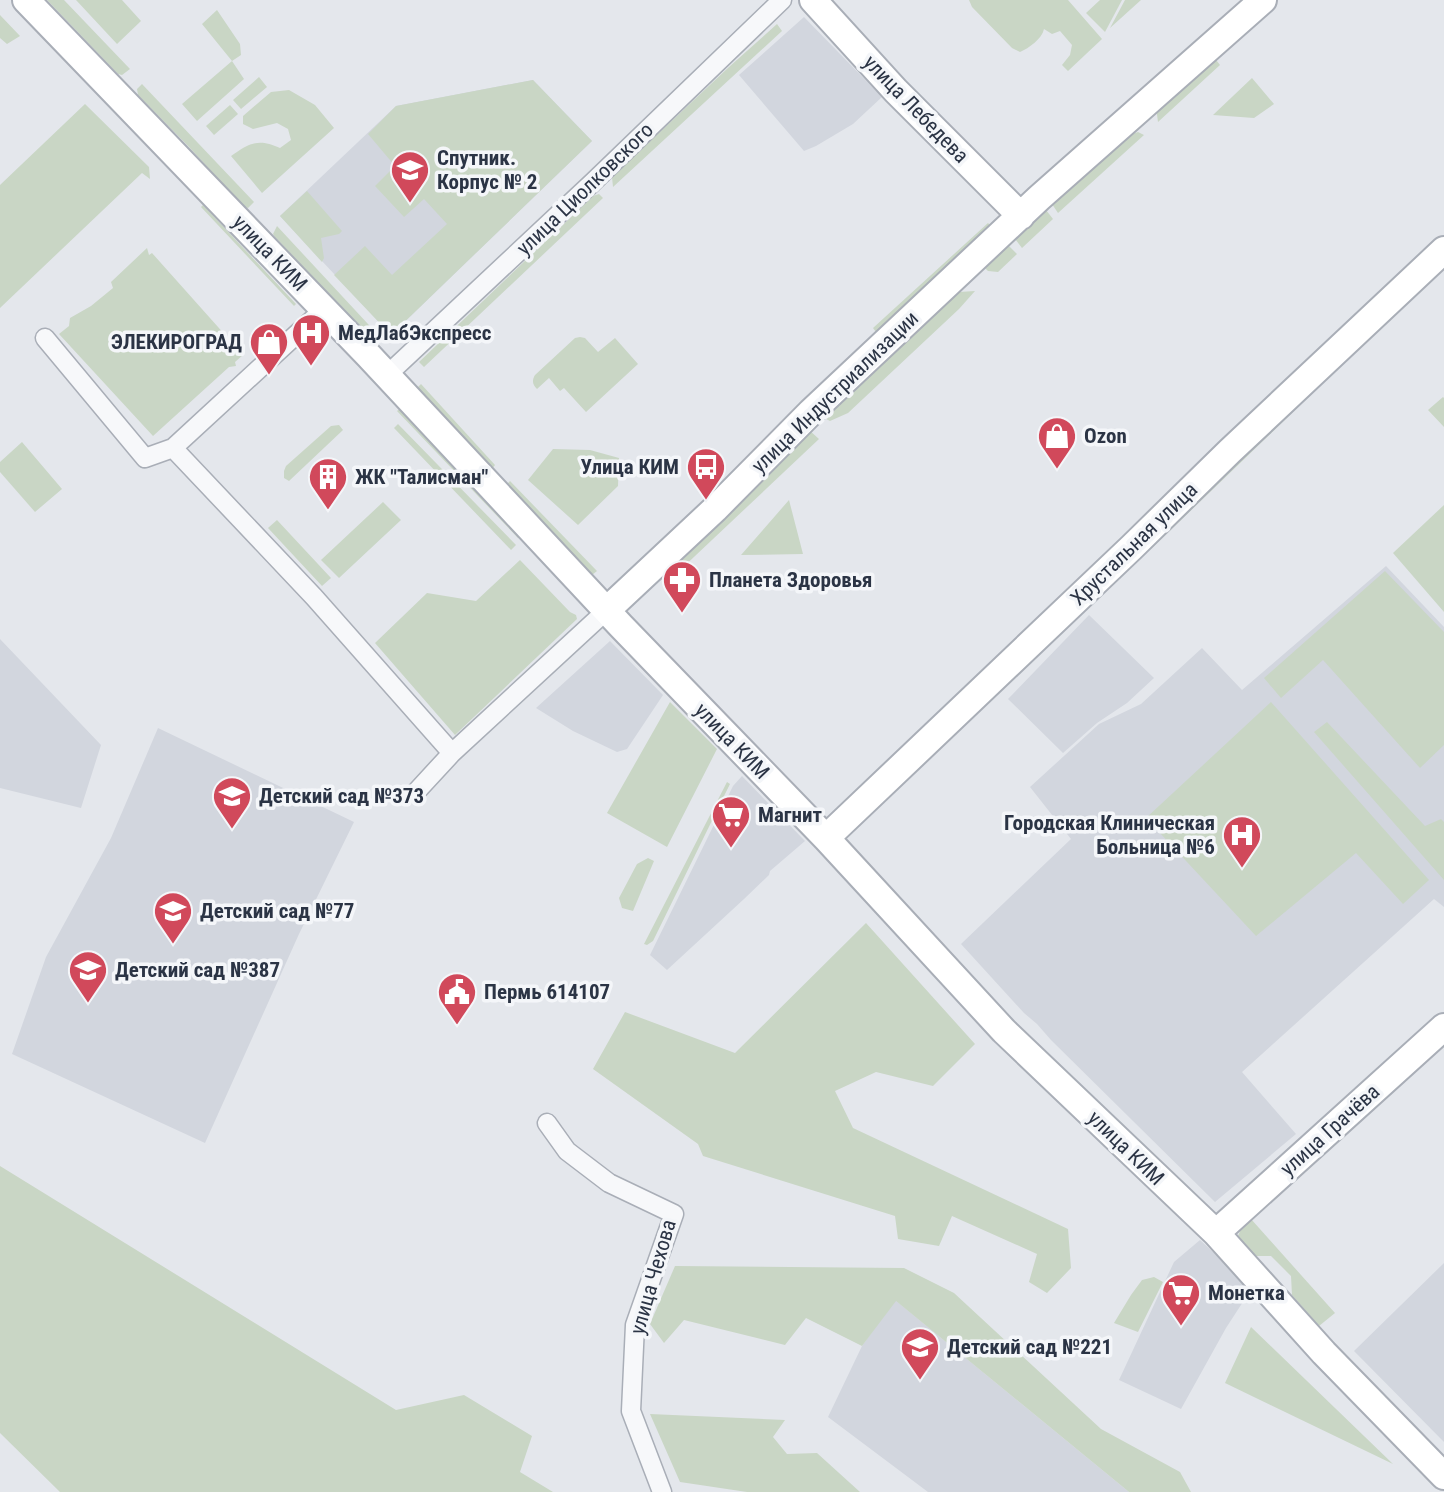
<svg xmlns="http://www.w3.org/2000/svg" width="1444" height="1492" font-family="'Roboto Condensed',sans-serif">
  <rect width="100%" height="100%" fill="#e4e7ec"/>
  <path fill="#d2d6de" d="M804,17l78,80 -29,27 -37,22 -12,5 -65,-76z
    M533,80l59,61 -201,194 -111,-119 116,-110z
    M1386,566l58,61v280l-10,-8 -192,173 54,62 -81,68 -164,-162 -14,-16 -13,-11 -63,-69 110,-105 -41,-52 69,-63 42,-20 61,-56 40,42z
    M1089,615l65,63 -27,25 -30,20 -34,30 -55,-54z
    M0,639l101,106 -20,63 -81,-20z
    M610,641l53,54 -36,54 -10,3 -44,-21 -37,-23z
    M158,728l196,94 -55,112 -94,209 -193,-89 34,-97 65,-119z
    M742,776l63,65 -35,30 -1,4 -25,24 -77,71 -17,-15 83,-169z
    M1200,1240l52,48 -26,40 -45,81 -62,-29 55,-118z
    M1444,1263v179l-90,-91z
    M895,1300l234,192h-201l-100,-75 34,-71z"/>
  <path fill="#c9d6c5" d="M47,0h17l66,69 -8,6 -4,-1z
    M76,0h46l19,21 -24,23z
    M969,0h99l34,39 -34,32 -6,-6 8,-10 2,-10 -12,-14 -8,3 -8,-5c-2,10 -15,19 -24,23l-8,-4 -40,-41z
    M1100,0h22l-17,32 -19,-19z
    M1125,0h16l-31,28z
    M217,10l23,34 1,11 -9,6 12,18 -47,42 -15,-17 50,-43 -30,-37z
    M0,15l20,21 -13,8 -7,-6z
    M27,18l164,170 -1,2 -165,-170z
    M777,24l5,7 -169,156 -1,-10 117,-110z
    M1213,56l7,9 -62,57 -2,-15z
    M259,77l8,10 -26,22 -8,-9z
    M1252,78l22,26 -20,14 -41,-3z
    M533,80l59,61 -201,194 -57,-60 31,-29 27,29 55,-51 -23,-25 -20,18 -29,-31 20,-20 -27,-32 28,-28z
    M142,84l112,118 -6,6 -4,-1 -55,-60 -51,-52 -1,-6z
    M289,90l26,15 19,23 -72,65 -31,-37c19,-13 27,-18 49,-8l11,-8 -3,-11 -11,-6 -24,6 -10,-5v-8l28,-24z
    M85,104l64,63 1,12 -8,-6 -142,135v-123z
    M230,105l8,9 -24,21 -8,-9z
    M1138,132l6,3 -86,78 -6,-9 69,-66z
    M307,191l35,40 -3,3 -18,4 3,20 -2,4 -42,-46z
    M599,194l4,4 -179,169 -5,-5 174,-166z
    M203,205l93,99 -2,2 -93,-99z
    M1046,210l7,9 -31,29 -7,-9z
    M988,223l4,4 -116,105 -3,-4z
    M277,226l104,112 -5,6 -101,-107 -2,-3z
    M1008,245l9,9 -19,18 -10,-1 -3,-3z
    M147,248l2,7 3,-2 91,102 -8,7 1,4 -7,1 -76,69 -94,-102 10,-8 1,-8 21,-12 22,-18 -2,-6z
    M975,291l-16,18 -111,104 -18,8 -4,-2 -1,-3 3,-3 131,-121z
    M580,337l5,1 13,14 17,-14 23,26 -52,48 -22,-24 -4,3 -11,-13 -12,11c-5,-5 -5,-9 -2,-14l40,-37z
    M1322,380l2,2 -173,167 -2,-2z
    M421,384l74,81 -3,4 -75,-81z
    M1443,397l1,1v29l-16,-17z
    M402,407l120,127 -4,4 -121,-127z
    M398,424l118,121 -5,5 -117,-122z
    M339,425l4,5 -54,51 -5,-3v-7l2,-5 45,-40z
    M809,430l10,9 -142,134 -14,2z
    M22,442l40,47 -27,23 -35,-40v-10z
    M553,449l37,1 29,8 -1,28 -40,39 -50,-45z
    M510,481l87,90 -5,4 -87,-89z
    M789,500l14,54 -62,1z
    M383,502l18,18 -62,58 -18,-18z
    M1444,505v107l-51,-59z
    M277,520l54,58 -9,8 -54,-58z
    M520,560l50,52 6,3 1,4 -122,116 -80,-92 52,-50 49,8z
    M1385,571l59,61v113l-24,23 -97,-108 -42,38 -17,-20z
    M670,702l47,47 -50,98 -60,-34z
    M1271,702l158,178 -26,24 -47,-51 -100,83 -110,-118z
    M1327,722l98,104 16,-7 3,3v58l-130,-148z
    M727,782l3,2 -5,10 -72,147 -6,4 -3,-1z
    M648,858l6,3 -21,50 -11,-3 -3,-10 18,-34z
    M866,923l109,121 -42,42 -57,-14 -41,19 18,37 215,101 3,39 -24,25 -18,-11 8,-28 -85,-38 -13,30 -41,-7 -3,-23 -192,-60 -5,-12 -105,-75 32,-57 110,41z
    M0,1166l396,244 68,-15 68,41 -12,36 33,20h-493l-60,-59z
    M1251,1219l84,94 -16,13 -27,-31 -1,-19 -20,-20h-16l-17,-20 3,-7z
    M675,1266l229,2 50,25 147,136 79,43 11,20h-62l-233,-191 -34,45 -56,-28 -21,27 -101,-25 -20,23 -14,-19z
    M1154,1277l9,5 -25,50 -24,-9 17,-28 11,-15z
    M1251,1327l142,137 -168,-81z
    M650,1414l135,6 -12,17 14,17 30,-1 43,39h-113l-67,-10z"/>
  <g fill="none" stroke-linecap="round" stroke-linejoin="round">
    <g stroke="#a9aeb7" stroke-width="21">
      <path id="street" d="M45,338l100,120 28,-10 151,-139
        M386,376l207,-194 189,-182
        M173,448l141,149 138,156
        M416,792l36,-39 155,-143
        M547,1123l20,28 42,32 65,31 -39,111 -4,86 31,81"/>
    </g>
    <g stroke="#a9aeb7" stroke-width="30">
      <path id="secondary" d="M26,0l342,355 253,271 205,212 178,193 212,202 108,120 120,123
        M813,0l83,91 125,125
        M607,610l108,-101 96,-97 228,-214 224,-198
        M826,838l306,-291 98,-96 214,-201
        M1216,1233l228,-206"/>
    </g>
    <use href="#street" stroke="#f7f8fa" stroke-width="18"/>
    <use href="#secondary" stroke="#fff" stroke-width="26"/>
  </g>
  <defs>
    <g id="school-pin" transform="scale(2.0125)"><path d="M0 17L-7.5 6A9.5 9.5 0 1 1 7.5 6Z" fill="#d1495b" stroke="#f4f6f9"/><path d="M0-5L7-2L0 1L-7-2ZM-4 1L0 2.5L4 1V4Q0 6-4 4Z" fill="#fff"/></g>
    <g id="hospital-pin" transform="scale(2.0125)"><path d="M0 17L-7.5 6A9.5 9.5 0 1 1 7.5 6Z" fill="#d1495b" stroke="#f4f6f9"/><path d="M-5-5h3v3.5h4V-5h3V5h-3V1.5h-4V5h-3Z" fill="#fff"/></g>
    <g id="shop-pin" transform="scale(2.0125)"><path d="M0 17L-7.5 6A9.5 9.5 0 1 1 7.5 6Z" fill="#d1495b" stroke="#f4f6f9"/><path d="M-5-2.5h2.3a2.7 3.5 0 0 1 5.4 0H5L5.5 6h-11ZM-1.5-2.5h3a1.5 2.3 0 0 0-3 0Z" fill="#fff"/></g>
    <g id="bus-pin" transform="scale(2.0125)"><path d="M0 17L-7.5 6A9.5 9.5 0 1 1 7.5 6Z" fill="#d1495b" stroke="#f4f6f9"/><path d="M-5-6H5V4H4V6H2V4H-2V6H-4V4H-5ZM-3.5-4V0h7V-4ZM-3.5 1.2v1.5H-2V1.2ZM2 1.2v1.5H3.5V1.2Z" fill="#fff"/></g>
    <g id="building-pin" transform="scale(2.0125)"><path d="M0 17L-7.5 6A9.5 9.5 0 1 1 7.5 6Z" fill="#d1495b" stroke="#f4f6f9"/><path d="M-4-6H4V6H1V3H-1V6H-4ZM-2.5-4.3h1.7v1.8h-1.7ZM.8-4.3h1.7v1.8H.8ZM-2.5-1h1.7V.8h-1.7ZM.8-1h1.7V.8H.8Z" fill="#fff"/></g>
    <g id="pharmacy-pin" transform="scale(2.0125)"><path d="M0 17L-7.5 6A9.5 9.5 0 1 1 7.5 6Z" fill="#d1495b" stroke="#f4f6f9"/><path d="M-2-6h4v4h4v4h-4v4h-4v-4h-4v-4h4Z" fill="#fff"/></g>
    <g id="supermarket-pin" transform="scale(2.0125)"><path d="M0 17L-7.5 6A9.5 9.5 0 1 1 7.5 6Z" fill="#d1495b" stroke="#f4f6f9"/><path d="M-6-5.5h2.5l.6 2H6L4.5 2H-2.5L-4.4-4H-6ZM-1.5 3.2a1.3 1.3 0 1 0 .1 0ZM3 3.2a1.3 1.3 0 1 0 .1 0Z" fill="#fff"/></g>
    <g id="civic-pin" transform="scale(2.0125)"><path d="M0 17L-7.5 6A9.5 9.5 0 1 1 7.5 6Z" fill="#d1495b" stroke="#f4f6f9"/><path d="M-.6-6.5H3V-4.5H.6V-3L4-1V1h2V6H-6V1h2V-1L-.6-3ZM-1.2 2.5V6h2.4V2.5Z" fill="#fff"/></g>
  </defs>
  <g fill-rule="evenodd">
    <use href="#school-pin" x="410" y="170"/>
    <use href="#hospital-pin" x="311" y="333"/>
    <use href="#shop-pin" x="269" y="342"/>
    <use href="#shop-pin" x="1057" y="436"/>
    <use href="#bus-pin" x="706" y="467"/>
    <use href="#building-pin" x="328" y="477"/>
    <use href="#pharmacy-pin" x="682" y="580"/>
    <use href="#school-pin" x="232" y="796"/>
    <use href="#supermarket-pin" x="731" y="815"/>
    <use href="#hospital-pin" x="1242" y="835"/>
    <use href="#school-pin" x="173" y="911"/>
    <use href="#school-pin" x="88" y="970"/>
    <use href="#civic-pin" x="457" y="992"/>
    <use href="#supermarket-pin" x="1181" y="1293"/>
    <use href="#school-pin" x="920" y="1347"/>
  </g>
  <g text-anchor="middle" stroke-width="7" stroke-linejoin="round" paint-order="stroke">
    <g font-size="21" fill="#2b3445" stroke="#f4f6f9">
      <text transform="translate(916 109) rotate(46)" y="7">улица Лебедева</text>
      <text transform="translate(585 189) rotate(-44)" y="7">улица Циолковского</text>
      <text transform="translate(270 253) rotate(46)" y="7">улица КИМ</text>
      <text transform="translate(835 392) rotate(-44)" y="7">улица Индустриализации</text>
      <text transform="translate(1134 544) rotate(-44)" y="7">Хрустальная улица</text>
      <text transform="translate(732 741) rotate(46)" y="7">улица КИМ</text>
      <text transform="translate(1330 1130) rotate(-42)" y="7">улица Грачёва</text>
      <text transform="translate(1126 1148) rotate(44)" y="7">улица КИМ</text>
      <text transform="translate(653 1277) rotate(-74)" y="7">улица Чехова</text>
    </g>
    <g font-size="21" font-weight="bold" fill="#2b3445" stroke="#f4f6f9" text-anchor="start">
      <text x="437" y="165">Спутник.<tspan x="437" dy="24">Корпус № 2</tspan></text>
      <text x="338" y="340">МедЛабЭкспресс</text>
      <text x="242" y="349" text-anchor="end">ЭЛЕКИРОГРАД</text>
      <text x="1084" y="443">Ozon</text>
      <text x="679" y="474" text-anchor="end">Улица КИМ</text>
      <text x="355" y="484">ЖК "Талисман"</text>
      <text x="709" y="587">Планета Здоровья</text>
      <text x="259" y="803">Детский сад №373</text>
      <text x="758" y="822">Магнит</text>
      <text x="1215" y="830" text-anchor="end">Городская Клиническая<tspan x="1215" dy="24">Больница №6</tspan></text>
      <text x="200" y="918">Детский сад №77</text>
      <text x="115" y="977">Детский сад №387</text>
      <text x="484" y="999">Пермь 614107</text>
      <text x="1208" y="1300">Монетка</text>
      <text x="947" y="1354">Детский сад №221</text>
    </g>
  </g>
</svg>
